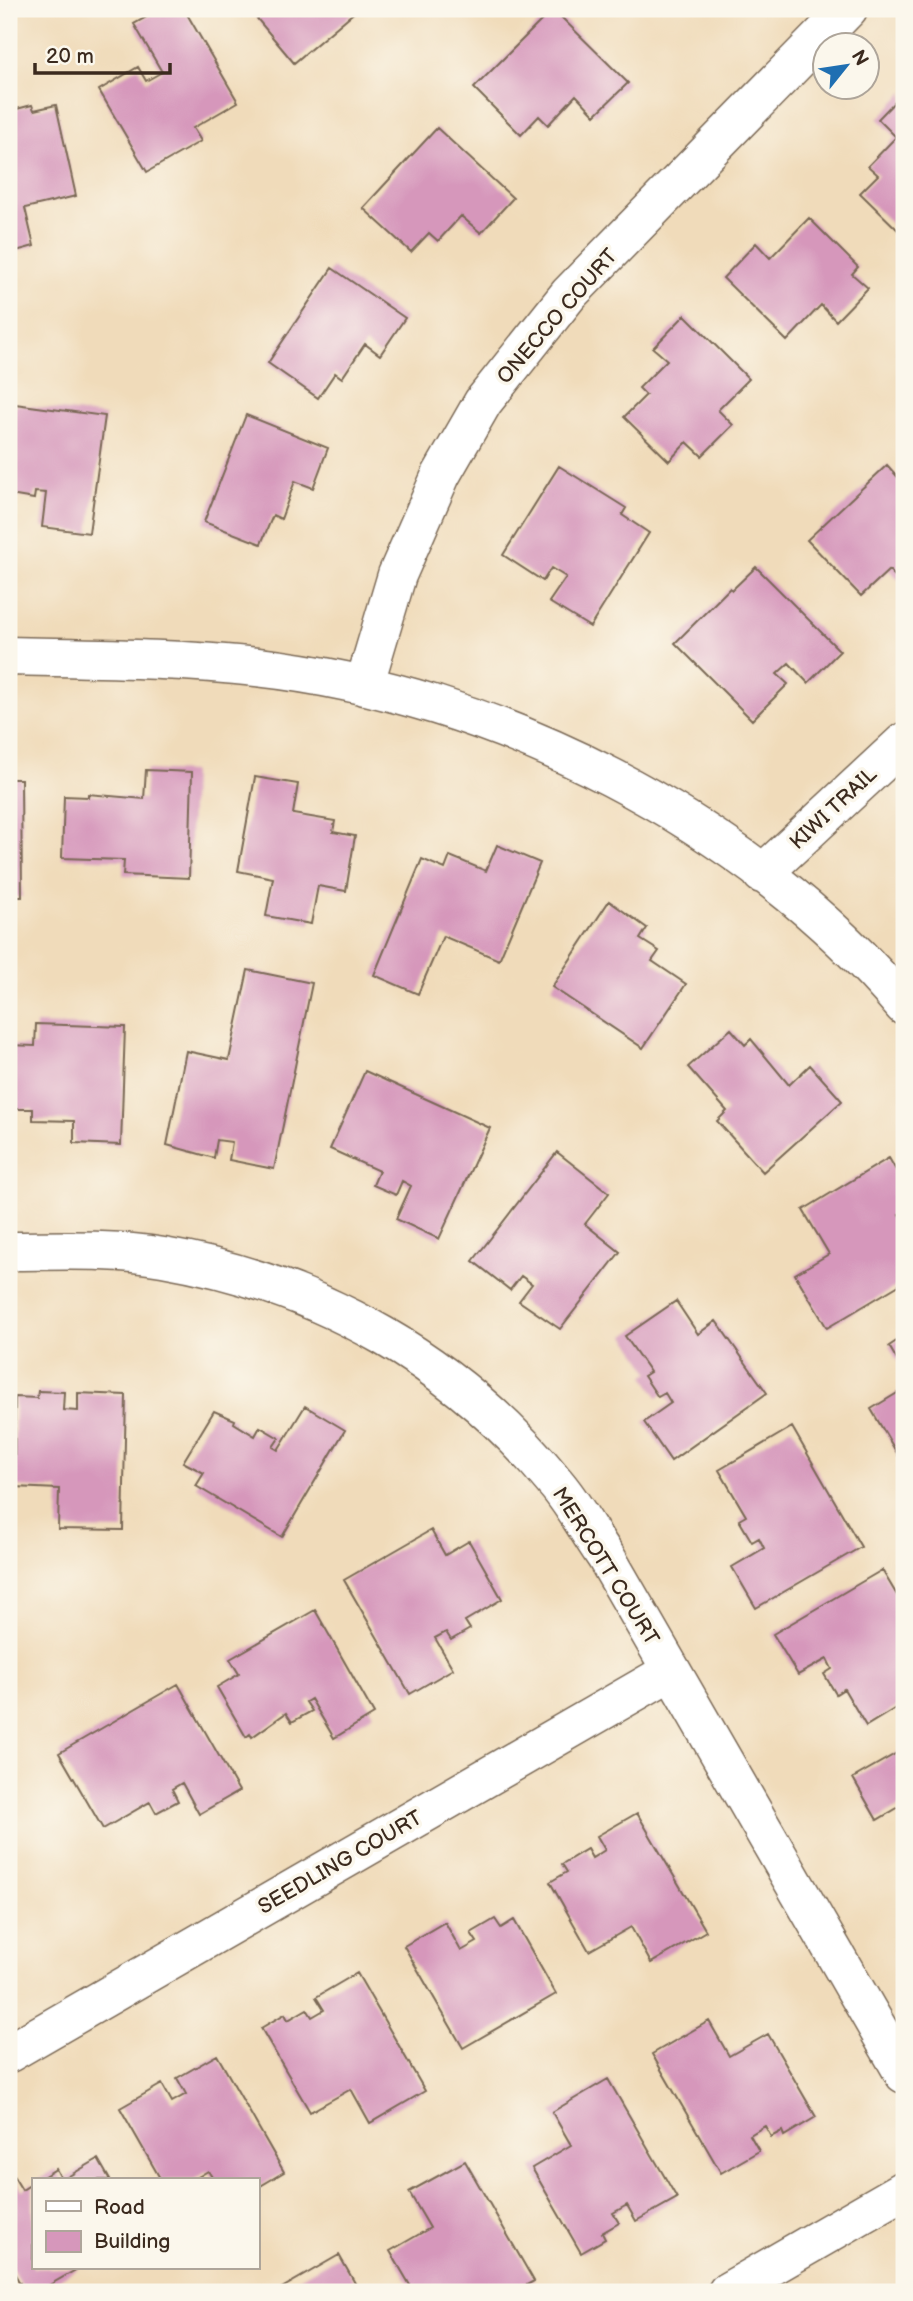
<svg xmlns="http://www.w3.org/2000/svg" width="913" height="2301" font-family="'Balsamiq Sans',sans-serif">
  <rect width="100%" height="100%" fill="#fbf7ec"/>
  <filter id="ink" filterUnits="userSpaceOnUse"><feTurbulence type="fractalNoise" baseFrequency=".0143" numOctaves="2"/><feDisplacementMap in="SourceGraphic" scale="14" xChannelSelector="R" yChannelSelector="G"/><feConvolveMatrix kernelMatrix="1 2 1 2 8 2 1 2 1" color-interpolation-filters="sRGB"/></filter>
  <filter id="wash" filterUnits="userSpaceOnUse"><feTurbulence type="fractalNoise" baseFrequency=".00686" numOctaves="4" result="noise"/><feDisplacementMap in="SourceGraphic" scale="28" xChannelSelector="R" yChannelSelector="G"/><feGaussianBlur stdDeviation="1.57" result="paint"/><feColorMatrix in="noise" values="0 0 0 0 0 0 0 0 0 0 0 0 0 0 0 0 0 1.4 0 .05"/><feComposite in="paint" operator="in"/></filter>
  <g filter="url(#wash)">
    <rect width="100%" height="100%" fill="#f0dbba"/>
    <g id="blocks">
      <path fill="#d697bb" d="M161,9h23l54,93 -45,26 8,13 -54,31 -48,-82 39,-23 8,14 16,-9 -28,-48z
        M249,9h109l-64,54z
        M553,9l75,74 -33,32 -19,-20 -28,30 -9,-9 -18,19 -47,-47z
        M904,92v144l-44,-43 18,-18 -10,-9 28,-29 -18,-18z
        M32,105l2,5 22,-5 20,91 -51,12 9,38 -25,7v-123h3l-3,-19z
        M437,128l76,70 -32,35 -20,-17 -23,25 -9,-8 -18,19 -48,-44z
        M809,218l49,49 -6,7 16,14 -32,33 -15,-16 -34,36 -64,-63 33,-35 14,15z
        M332,268l73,50 -25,37 -15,-11 -23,34 -7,-5 -17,25 -50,-35z
        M685,315l64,64 -31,31 15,15 -31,31 -15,-14 -18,19 -45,-44 22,-22 -7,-7 28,-28 -14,-12z
        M15,404l90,12 -16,117 -47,-6 4,-34 -11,-1 -1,7 -24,-4 -1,-68h4z
        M246,415l82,33 -15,40 -18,-7 -14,38 -8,-4 -12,29 -57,-22z
        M887,465l17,19v91l-5,5 -10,-10 -28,26 -54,-56z
        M559,466l67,42 -4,7 27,18 -59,94 -41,-25 17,-25 -15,-9 -8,13 -40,-26z
        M756,567l84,84 -32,32 -19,-20 -12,11 11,10 -36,36 -77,-77 55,-55 2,2z
        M146,770l46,2 -3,106 -66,-3 1,-15 -62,-2 2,-62 24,1v-3l56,5z
        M255,777l43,7 -5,30 42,7 -2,11 22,4 -9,55 -28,-5 -7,38 -45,-8 7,-38 -35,-7z
        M9,779h12l1,118h-13z
        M497,845l43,18 -41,97 -56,-24 -25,58 -44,-19 48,-116 23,10 5,-13 36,15z
        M609,901l38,27 -7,11 19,12 -7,10 34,23 -43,64 -91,-61z
        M248,970l64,13 -38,186 -45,-9 3,-18 -15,-2 -3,18 -47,-13 19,-94 43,9z
        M36,1024l89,3 -4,118 -47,-2v-22l-41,-1v-11h-24v-64l26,1z
        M731,1029l14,16 6,-6 38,46 21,-20 32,36 -79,71 -46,-51 10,-10 -39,-44z
        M365,1071l125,57 -51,111 -43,-20 15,-33 -9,-5 -6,14 -23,-10 6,-14 -49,-22z
        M557,1152l52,41 -24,31 35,28 -60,77 -41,-28 13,-17 -11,-8 -11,14 -37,-29z
        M889,1158l15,26v27l-5,3 5,9v59l-77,46 -32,-54 34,-20 -26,-44z
        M676,1301l22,33 18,-13 51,72 -96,68 -27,-39 27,-19 -6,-10 -7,4 -14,-21 6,-4 -25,-36z
        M904,1336v36l-15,-26z
        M904,1389v76l-33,-56z
        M38,1391l26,1 -1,18 15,1v-18l48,2 -3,135 -65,-1 1,-40 -45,-2 1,-90 22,1z
        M305,1406l40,24 -63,107 -86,-51 8,-13 -21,-11 31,-51 21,9 -1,3 21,13 5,-9 19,11 -6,9 5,3z
        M792,1427l69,120 -105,61 -24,-41 32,-19 -5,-10 -7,4 -13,-22 7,-4 -27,-46z
        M431,1530l14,25 24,-14 33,58 -37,22 5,8 -19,11 -5,-8 -11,6 18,31 -43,25 -66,-114z
        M882,1570l22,37v96l-38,23 -22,-37 -8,5 -12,-20 8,-5 -5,-10 -29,16 -25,-41z
        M315,1610l59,104 -40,24 -23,-39 -5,3 6,9 -20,11 -6,-9 -34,24 -2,-3 -4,3 -29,-50 22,-13 -9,-15z
        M178,1684l61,107 -40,23 -17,-31 -10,6 6,12 -22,12 -6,-11 -47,27 -44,-76z
        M904,1749v55l-27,16 -24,-42z
        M637,1813l69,118 -55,32 -20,-36 -42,24 -39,-69 17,-10 -5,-8 25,-15 5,9 13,-8 -8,-14z
        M495,1919l6,9 13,-8 42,74 -93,54 -59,-102 41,-24 16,29 16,-9 -6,-9z
        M357,1973l68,118 -55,32 -19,-34 -41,23 -49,-84 24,-14 3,6 19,-11 5,8 12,-7 -8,-13z
        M709,2021l20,35 39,-22 48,83 -32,19 -2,-5 -11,6 -6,-11 -15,9 9,16 -38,22 -69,-119z
        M217,2055l67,117 -27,16v-8h-43l-6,-9 -15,9h-32l-41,-72 42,-24 10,18 14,-8 -9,-16z
        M608,2079l69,119 -41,23 -9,-16 -14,8 6,10 -17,10 3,6 -24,14 -49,-85 39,-23 -19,-33z
        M98,2159l12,21h-72l18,-11 6,11z
        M465,2161l69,120 -20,11h-26l-3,-5 -9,5h-62l-24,-41 40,-23 -21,-36z
        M11,2172l11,18 11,-7v85h46l-42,24h-12l-16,-28v-91z
        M339,2255l21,37h-85z"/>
    </g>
  </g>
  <g filter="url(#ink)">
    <use href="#blocks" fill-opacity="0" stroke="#7a6855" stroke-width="2"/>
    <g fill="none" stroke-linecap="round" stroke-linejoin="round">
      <g stroke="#7a6855" stroke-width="41">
        <path id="minor" d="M9,656c83,2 166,2 248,11 237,26 494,156 647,339
          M364,686l33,-111 44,-100 42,-73 86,-108 279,-285
          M762,874l142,-132
          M9,1251c51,0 103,-3 154,6 157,27 295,105 395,229 18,22 32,48 48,71l298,517
          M9,2053l662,-382
          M727,2292l177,-102"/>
      </g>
      <use href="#minor" stroke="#fff" stroke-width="38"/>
    </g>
  </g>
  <g text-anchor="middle" stroke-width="7" stroke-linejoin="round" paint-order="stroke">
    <g font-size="21" fill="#3b2a1e" stroke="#fbf7ec">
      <text transform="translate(557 316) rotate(-49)" y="7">ONECCO COURT</text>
      <text transform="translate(833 808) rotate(-43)" y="7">KIWI TRAIL</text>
      <text transform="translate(606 1566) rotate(58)" y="7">MERCOTT COURT</text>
      <text transform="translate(340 1862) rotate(-30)" y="7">SEEDLING COURT</text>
    </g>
  </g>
  <rect width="913" height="2301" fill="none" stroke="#fbf7ec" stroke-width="35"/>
  <rect x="32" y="2178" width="228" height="91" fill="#fbf7ec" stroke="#aea59a" stroke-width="2"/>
  <rect x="46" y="2201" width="35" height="10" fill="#ffffff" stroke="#aea59a" stroke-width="2"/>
  <text x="94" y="2214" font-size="21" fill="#3b2a1e">Road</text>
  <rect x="46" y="2231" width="35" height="21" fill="#d697bb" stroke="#aea59a" stroke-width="2"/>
  <text x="94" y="2248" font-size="21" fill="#3b2a1e">Building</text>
  <g transform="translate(846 66) rotate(60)"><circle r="33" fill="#fbf7ec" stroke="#aea59a" stroke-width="2"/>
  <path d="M0-5L12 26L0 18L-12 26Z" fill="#1f6fb2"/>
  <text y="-10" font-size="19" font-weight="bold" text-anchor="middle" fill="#3b2a1e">N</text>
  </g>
  <path d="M35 63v10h135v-10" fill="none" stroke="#3b2a1e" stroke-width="3.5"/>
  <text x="46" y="63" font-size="21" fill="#3b2a1e" stroke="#fbf7ec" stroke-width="5" paint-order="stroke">20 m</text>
</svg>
